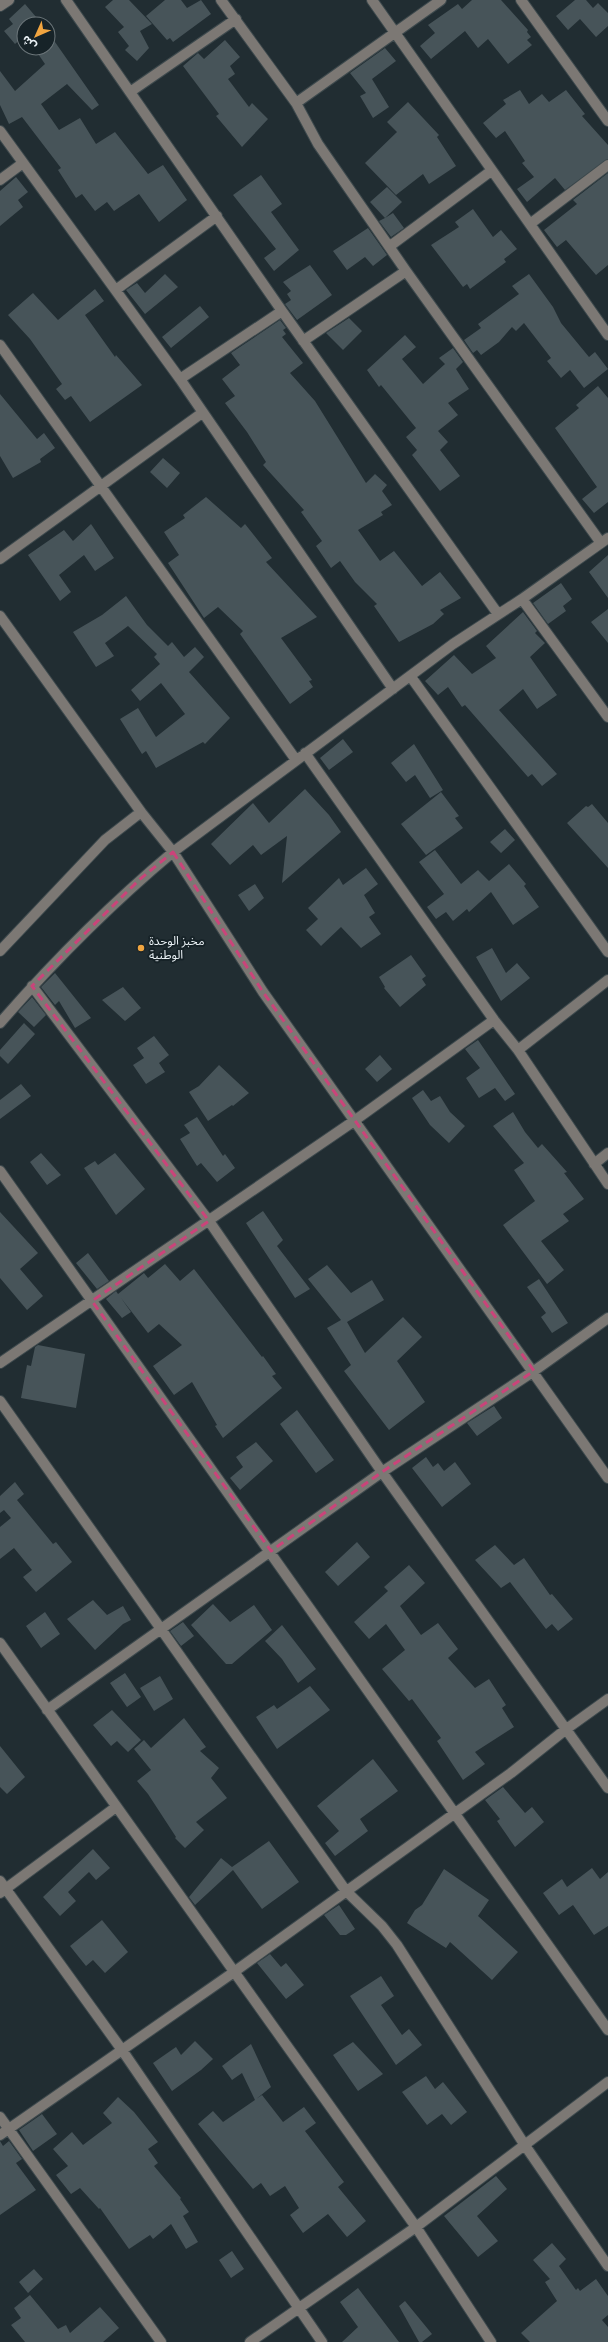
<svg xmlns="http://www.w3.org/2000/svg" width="608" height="2342" font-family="'Roboto Condensed','Noto Sans Arabic',sans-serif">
  <rect width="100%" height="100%" fill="#212d32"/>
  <path fill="#475459" d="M113,0h16l23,24 -12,7 9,17 -12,13 -12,-11 4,-4 -11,-14 6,-5 -19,-20z
    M165,0h16l6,8 14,-8 10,14 -38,28 -3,-4 -3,2 -21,-24z
    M472,0h29l27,30 -1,2 4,5 -4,3 5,5 -24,19 -20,-25 -10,9 -13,-17 -34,28 -11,-13 15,-13 -7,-8 30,-21 4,5z
    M575,0h11l7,8 5,-5 10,10v13l-12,11 -16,-18 -12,11 -12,-14z
    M25,4l17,20h-18v12l-9,8 -11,-13 9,-7 -4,-5z
    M48,32l51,73 -7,5 -25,-26 -26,20 18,26 21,-12 16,26 19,-12 33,42 15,-9 24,35 -28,22 -20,-28 -25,17 -7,-9 -12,9 -13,-17 -6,4 -18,-28 3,-2 -39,-51 -13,7 -9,-19v-34l15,20 30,-27 -11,-16h14z
    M225,40l15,17 -10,9 5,8 -7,5 21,28 3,-4 16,16 -26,28 -26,-31 3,-2 -36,-48 15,-13 6,6z
    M385,48l11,13 -24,18 17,28 -16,11 -13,-22 6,-3 -16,-20z
    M520,90l9,14 13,-10 7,8 17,-12 19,24 -3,2 26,29v14l-43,31 -10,-12 -28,24 -10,-13 17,-12 -12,-14 3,-2 -20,-30 -9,7 -13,-15 23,-19 -3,-4z
    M408,102l31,33 -2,2 19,29 -27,18 -6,-10 -27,21 -31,-32 32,-31 -10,-10z
    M608,173v92l-12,10 -30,-35 -9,7 -13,-17 33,-26 -4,-4z
    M261,175l21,29 -11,8 28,38 -25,21 -10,-13 12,-9 -43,-54z
    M16,177l12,15 -10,8 5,7 -23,19v-35z
    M387,187l15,15 -17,16 8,-5 11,15 -13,9 -12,-16 6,-3 -15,-16z
    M473,209l20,28 8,-7 16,19 -13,10 2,3 -36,27 -3,-5 -4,3 -32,-42 28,-18 -4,-5z
    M368,228l19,27 -14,11 -8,-9 -18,13 -14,-19z
    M310,265l22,30 -35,25 -12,-16 6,-4 -4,-6 4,-3 -8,-9z
    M165,274l13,13 -33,27 -19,-24 11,-7 8,10z
    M529,274l24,33 8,16 28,34 6,-5 13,17 -24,19 -14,-18 -9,8 -14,-17 4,-3 -27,-35 -8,8 -4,-4 -13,15 -18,13 -4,-5 -4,3 -9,-13 17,-12 -3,-4 41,-30 -7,-8z
    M95,289l9,12 -19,14 30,42 1,-2 26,30 -52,37 -19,-26 -6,4 -9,-11 6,-5 -32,-45 -22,-24 25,-22 25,27z
    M200,306l9,11 -38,31 -9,-11z
    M349,318l13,13 -19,19 -17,-17z
    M280,320l6,8 -3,2 3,4 -4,3 21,26 -13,10 25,28 51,82 9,-9 12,11 -5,6 10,14 -11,7 2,3 -25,15 22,31 14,-10 28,35 18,-14 21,26 -21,12 4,4 -11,10 -34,18 -25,-36 3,-2 -22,-22 -15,-21 -9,7 -15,-22 6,-5 -21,-29 3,-2 -41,-45 3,-3 -19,-30 -22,-29 10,-7 -13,-17 18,-14 -9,-12z
    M405,335l11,12 -14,12 21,25 22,-20 -6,-6 14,-10 10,14 -7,7 13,20 -21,14 10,12 -20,16 10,11 -8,8 20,26 -20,15 -28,-36 5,-5 -11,-13 10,-9 -35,-43 -2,2 -12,-17z
    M598,386l10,12v104l-14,11 -12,-14 15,-12 -42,-59 24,-20 -3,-3z
    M0,394l37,45 7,-6 11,15 -15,11 1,3 -28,16 -13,-22z
    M163,458l17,15 -13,15 -17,-16z
    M206,497l35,31 4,-4 27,34 -6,4 51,55 -36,21 31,42 -3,1 4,6 -23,17 -50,-70 3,-3 -25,-24 -14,11 -36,-55 11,-8 -15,-23 21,-14 -2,-3z
    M91,524l23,34 -19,13 -11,-16 -25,20 12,17 -11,9 -32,-46 36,-25 9,11z
    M608,555v43l-19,-26z
    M561,583l11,16 -9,7 3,5 -18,13 -15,-21z
    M126,596l21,29 21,21 4,-4 12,15 11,-10 9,10 -15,15 41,46 -25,26 -2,-2 -47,26 -10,-17 -4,3 -22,-35 18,-11 18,29 29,-23 -24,-31 -21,18 -9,-11 29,-26 -6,-7 3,-3 -29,-28 -23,17 9,13 -18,11 -23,-35 29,-17z
    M608,609v34l-17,-21z
    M523,612l14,19 -2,2 10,10 -15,14 27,38 -20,14 -14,-20 -24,21 58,64 -15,12 -10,-12 -4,3 -63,-72 -3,2 -14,-20 -10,8 -13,-14 29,-26 18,19 24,-16 -10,-12z
    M343,739l10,13 -24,18 -9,-12z
    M414,744l29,46 -13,8 -15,-23 -9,7 -15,-19z
    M305,789l24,26 12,17 -59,51 5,-47 -26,19 -8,-10 -23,20 -19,-21 42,-41 16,20z
    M441,792l18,24 -4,2 8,10 -37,27 -25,-31z
    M592,804l16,19v45l-41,-45 19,-17 2,1z
    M505,829l10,11 -14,13 -11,-11z
    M435,850l26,34 17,-14 11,11 20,-17 17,20 -2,2 15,21 -26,18 -22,-33 -22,20 -2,-3 -14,12 -7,-9 -10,7 -9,-12 17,-13 -25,-32z
    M366,868l12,16 -14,11 11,18 -6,4 12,17 -20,14 -20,-21 -20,19 -15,-16 12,-11 -10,-11 31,-30 4,7z
    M255,884l9,14 -15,13 -11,-16z
    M492,948l14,25 11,-10 13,15 -29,23 -25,-44z
    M411,955l15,21 -4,3 4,6 -26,22 -16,-19 1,-1 -6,-10z
    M55,973l36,45 -16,10 -16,-27 -4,4 -14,-18z
    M123,987l18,21 -16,13 -23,-21z
    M32,997l14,18 -12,12 -16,-15z
    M24,1023l11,11 -27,30 -8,-8v-6z
    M154,1036l15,19 -10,8 6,9 -19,12 -13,-19 11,-7 -7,-10z
    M478,1040l37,54 -10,7 -10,-13 -16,10 -13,-20 14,-10 -15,-19z
    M380,1055l12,14 -15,13 -12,-13z
    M219,1065l30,28 -16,13 -1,-1 -24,16 -19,-29 10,-6z
    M21,1084l10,12 -31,23v-19z
    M423,1090l8,11 9,-5 10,16 15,14 -16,17 -19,-18 -18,-27z
    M513,1112l12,20 13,16 4,-4 25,28 -3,1 20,26 -21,15 6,7 -28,20 23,29 -17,14 -44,-59 32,-24 -21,-31 10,-7 -31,-37z
    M197,1117l26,39 2,-2 10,14 -18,14 -16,-19 -4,3 -17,-27 10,-6 -6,-8z
    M41,1153l20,22 -14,10 -17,-23z
    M115,1153l30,36 -29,26 -32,-47 11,-7 3,4z
    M263,1211l20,29 -6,6 33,43 -15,9 -49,-75z
    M0,1212l38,41 -18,16 23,27 -16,14 -27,-32z
    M88,1253l21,28 -12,8 -21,-26z
    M165,1264l15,17 14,-12 68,88 1,-1 13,18 -4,2 10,12 -59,50 -8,-12 2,-1 -25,-43 -18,13 -21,-29 29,-21 -23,-21 -11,9 -27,-35 10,14 -9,6 -16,-19 10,-8 2,3 26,-21 4,5z
    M327,1265l24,28 21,-13 12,20 -37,22 18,31 38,-36 19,20 -25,24 28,41 -36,28 -45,-59 7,-6 -24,-37 14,-8 -33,-41z
    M539,1279l29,44 -16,10 -11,-16 5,-4 -19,-26z
    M38,1345l47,9 -9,54 -55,-10 6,-33 4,1 4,-19z
    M494,1406l8,12 -25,18 -10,-13z
    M297,1410l37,50 -18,13 -36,-49z
    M256,1442l17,19 -33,29 -10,-12 13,-11 -7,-10z
    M426,1457l7,10 5,-4 6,8 11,-9 16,22 -29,23 -30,-39z
    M15,1482l9,12 -7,6 36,44 3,-2 16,20 -36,30 -13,-15 9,-7 -18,-22 -14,11v-32l11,-9 -7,-8 -4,3v-17z
    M357,1542l13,15 -32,29 -13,-14z
    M495,1545l19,20 10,-7 26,37 2,-1 21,25 -15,12 -6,-7 -6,5 -36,-47 -9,6 -26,-28z
    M409,1565l16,18 -25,23 21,29 17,-12 20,26 -10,9 27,30 14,-9 17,26 -4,3 12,19 -39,25 10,12 -22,16 -26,-39 4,-3 -29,-39 -3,2 -27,-32 23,-19 -19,-26 -17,15 -15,-17 34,-31 -4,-4z
    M93,1600l14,15 16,-9 8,14 -8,4 -28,26 -28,-31z
    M213,1604l17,18 24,-17 18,25 -40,34h-6l-35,-39z
    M45,1612l15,22 -19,14 -15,-22z
    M183,1622l11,14 -13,10 -11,-15z
    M282,1625l34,44 -18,14 -16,-24 -17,-18z
    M125,1673l16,24 -14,10 -17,-24z
    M160,1676l13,23 -19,12 -14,-23z
    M310,1686l20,24 -53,39 -21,-32 18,-12 3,4z
    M112,1710l29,30 -13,12 -11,-11 -6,5 -18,-21z
    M184,1718l22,29 -6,4 19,17 -8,10 16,20 -31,24 8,8 -19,18 -10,-10 1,-1 -28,-43 -11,-13 14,-11 -17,-21 10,-9 7,8z
    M0,1746l25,31 -18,17 -7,-7z
    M373,1759l25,32 -38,28 8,12 -33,25 -10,-13 14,-12 -22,-25z
    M503,1787l22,26 7,-6 12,15 -29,25 -18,-26 3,-2 -15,-19z
    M269,1841l30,41 -37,27 -29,-39 -38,35 -6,-8 32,-39 11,9z
    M93,1849l17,19 -14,12 -7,-8 -21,20 8,9 -16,15 -17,-19z
    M592,1868l8,11 8,-7v54l-14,9 -21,-30 -14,10 -16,-22 19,-14 5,8z
    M444,1869l45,31 -11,16 40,36 -26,28 -42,-38 -4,6 -39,-25 8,-13 7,-5z
    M339,1905l16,24 -9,6h-6l-16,-20z
    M102,1920l26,32 -23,21 -12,-13 -7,6 -16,-20z
    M270,1954l11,13 5,-4 18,22 -18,14 -29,-36z
    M381,1976l13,20 -13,9 21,30 7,-6 13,16 -26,20 -46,-69z
    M195,2041l18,18 -12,11 -29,21 -19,-28 23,-16 5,8z
    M353,2042l30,32 -25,17 -25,-36z
    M251,2044l20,43 -16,13 -13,-27 -10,7 -10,-14z
    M426,2076l9,13 8,-7 24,30 -16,13 -9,-11 -15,11 -25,-33z
    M262,2095l21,27 21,-15 12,16 -11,8 39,51 -6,5 28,34 -19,16 -19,-23 -25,19 -13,-18 9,-7 -14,-22 -15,10 -9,-13 -8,6 -55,-65 15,-13 10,11z
    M118,2097l16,15 24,30 -10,7 10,14 -4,3 27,32 -1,1 9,13 -6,4 15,26 -12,7 -15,-25 -18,15 -3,-4 -21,14 -29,-41 -1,1 -19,-21 -9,6 -15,-19 12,-9 -15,-17 19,-17 11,13 29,-22 -9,-10z
    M42,2114l15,20 -24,17 -14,-21z
    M0,2141l3,5 6,-5 13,18 -6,4 20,27 -36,25z
    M496,2176l11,13 -30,27 21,25 -20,16 -34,-41z
    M552,2243l14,16 -7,7 17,24 2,-2 2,3 16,-12 12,17v19l-6,5 6,7v15h-78l-9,-9 36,-32 -12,-19 5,-3 -17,-19z
    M232,2251l12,18 -13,9 -12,-18z
    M34,2269l9,10 -15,14 -9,-11z
    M358,2288l41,54h-57l16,-15 -18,-25z
    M30,2295l28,34 8,-4 4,8 30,-26 19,21 -16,14h-78l-14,-17 10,-7 -7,-10z
    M405,2301l27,33 -10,8h-3l-20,-36z"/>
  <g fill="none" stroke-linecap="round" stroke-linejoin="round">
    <g stroke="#3d494d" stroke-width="12">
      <path id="minor" d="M66,0l216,311 216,303
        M221,0l75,103 22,41 88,127 195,272
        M372,0l236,335
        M521,0l87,121
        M0,6l9,-6
        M130,92l106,-73
        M296,103l145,-103
        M0,131l180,248 213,310
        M0,180l23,-17
        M530,224l78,-59
        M390,246l101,-75
        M117,289l100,-73
        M303,341l103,-70
        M0,345l296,415
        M180,379l102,-68
        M0,559l202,-146
        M522,599l86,118
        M0,616l141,196 -36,28 -105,111
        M411,677l197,275
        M305,753l189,267 24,30 90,134
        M141,812l32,40 90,140 345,486
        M32,986l177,235 173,251 226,316
        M0,1023c53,-61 111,-119 173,-171l280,-208 69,-45 86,-61
        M518,1050l90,-70
        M594,1164l14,-11
        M0,1171l608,859
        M0,1363l354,-242 140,-101
        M0,1401l346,490 36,35 15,19 127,199 84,122
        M0,1643l416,584 75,115
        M47,1710l335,-238 152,-101 74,-53
        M0,1881l122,169 200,292
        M0,1893l116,-86
        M0,2117l161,225
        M0,2135l234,-163 277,-199 54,-43 43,-31
        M250,2342l166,-115 192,-145"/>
    </g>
    <use href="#minor" stroke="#7c7874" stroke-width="10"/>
  </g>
  <path fill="none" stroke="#ca447a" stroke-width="3" stroke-dasharray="8 5" stroke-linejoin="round" d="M173,852l90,140 271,379 -152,101 -111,79 -179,-250 117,-80 -177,-235 107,-106z"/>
  <circle fill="#f1a540" stroke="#172328" stroke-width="1.5" cx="141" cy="948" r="4"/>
  <g text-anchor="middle" stroke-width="4" stroke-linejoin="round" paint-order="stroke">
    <g font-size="12" fill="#ebf2f6" stroke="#172328" text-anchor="start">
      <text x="149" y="945">مخبز الوحدة<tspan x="149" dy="14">الوطنية</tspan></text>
    </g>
  </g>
  <g transform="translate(36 36) rotate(225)"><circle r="19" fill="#172328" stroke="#6c767a"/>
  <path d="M0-3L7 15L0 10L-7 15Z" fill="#f1a540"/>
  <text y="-6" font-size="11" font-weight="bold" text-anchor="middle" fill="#ebf2f6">ش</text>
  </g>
</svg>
